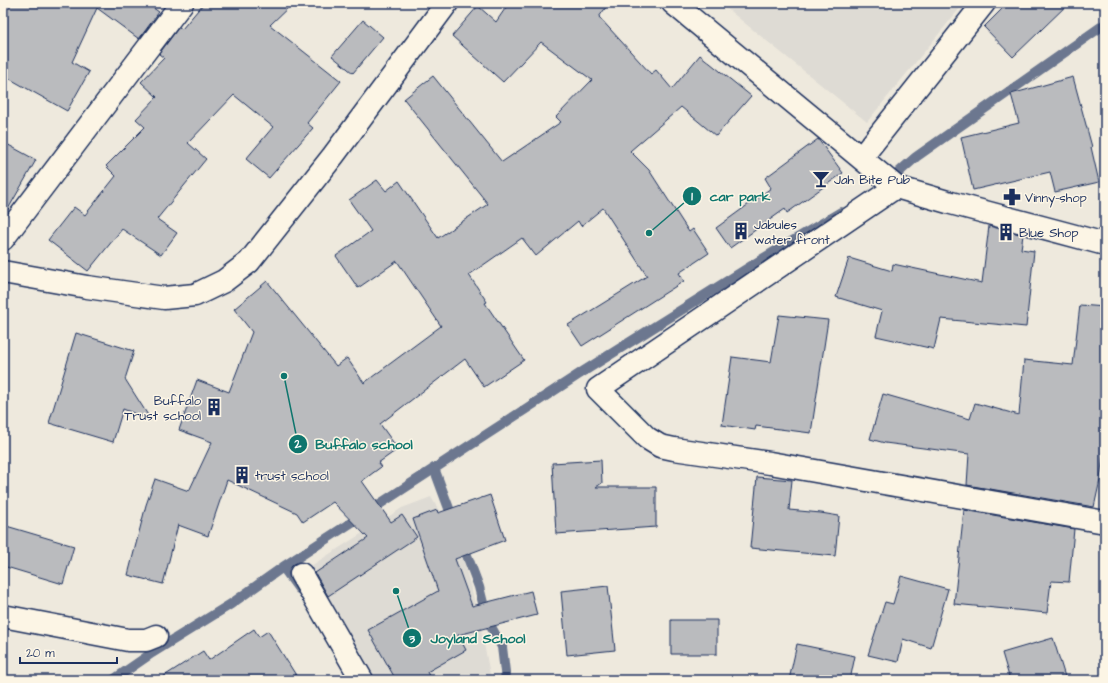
<svg xmlns="http://www.w3.org/2000/svg" width="1108" height="683" font-family="'Architects Daughter',sans-serif">
  <rect width="100%" height="100%" fill="#eee9dd"/>
  <filter id="ink" filterUnits="userSpaceOnUse"><feTurbulence type="fractalNoise" baseFrequency=".025" numOctaves="2"/><feDisplacementMap in="SourceGraphic" scale="8" xChannelSelector="R" yChannelSelector="G"/><feConvolveMatrix kernelMatrix="1 2 1 2 8 2 1 2 1" color-interpolation-filters="sRGB"/></filter>
  <g filter="url(#ink)">
    <path fill="#dedbd4" d="M720,3h244l-97,119z
      M431,497l29,50 18,67 12,60 -8,6h-106l-70,-111 96,-61z"/>
    <g fill="none" stroke-linecap="round" stroke-linejoin="round">
      <path stroke="#6c778f" stroke-width="10" d="M899,172l17,-15 189,-133
        M434,468l20,54
        M462,542l17,45 8,32 15,28 4,33
        M283,567l16,22
        M113,680l39,-27 79,-49 52,-37 301,-196 180,-113 77,-46"/>
    </g>
    <path fill="#babbbe" stroke="#1b2f5e" d="M3,3h143l13,9 -20,27 -42,-31 -25,54 17,10 -22,39 -64,-36z
      M204,3h89l-23,22 71,56 -34,42 6,5 -44,50 -23,-19 27,-32 -39,-32 -46,48 18,16 -49,60 20,14 -16,22 -39,-26 -34,42 -40,-31 26,-33 11,8 31,-39 -10,-10 39,-39 -9,-8 21,-22 -16,-15 23,-24 -5,-4 20,-27 3,2z
      M509,3h100l-10,14 52,57 5,-4 16,19 28,-34 51,41 -35,40 -35,-29 -51,44 19,19 40,62 4,-3 16,24 -30,20 5,8 -102,65 -14,-21 79,-49 -44,-68 -22,18 -3,-5 -42,35 -14,-18 -53,37 18,27 -2,1 39,57 -40,27 -19,-28 -85,65 18,25 -20,14 3,4 -19,14 29,41 11,-7 15,22 -89,59 -13,-23 53,-35 -35,-36 -30,20 -6,-9 -70,-33 -19,56 -30,-11 -15,59 -35,-9 18,-70 9,-26 34,12 23,-49 -33,-12 18,-50 32,12 23,-60 -18,-23 33,-28 69,85 11,-8 17,25 77,-57 -44,-65 -39,27 -22,-32 35,-25 -22,-31 28,-20 9,11 13,-10 39,57 50,-34 -84,-105 29,-23 69,86 59,-40 -5,-5 36,-37 -51,-38 -38,40 -51,-46 26,-30 18,16z
      M1008,3h61l-56,54 -29,-30z
      M363,20l20,17 -30,36 -21,-17z
      M1073,77l19,70h-1l8,35 -44,10 -5,-20 -77,18 -12,-53 58,-14 -8,-29z
      M818,139l25,34 -56,40 -2,-4 -55,39 -14,-20 55,-40 -6,-10z
      M3,142l33,18 -33,58z
      M989,226l34,9 -2,14 13,2 -8,76 -85,-8 -7,30 -58,-13 6,-25 -46,-14 13,-39 43,13 1,-7 89,19z
      M1080,305l25,2v129l-5,44 -6,27 -127,-22 2,-31 -84,-11 -15,-4 13,-45 87,25 5,-16 44,12 5,-55 49,5z
      M779,315l49,5 -17,113 -55,-7 -1,4 -33,-5 10,-68 39,5z
      M76,333l58,18 -9,28 26,41 -28,-11 -10,33 -64,-19z
      M601,460l1,23 -6,4h60v40l-100,7 -4,-71z
      M757,477l35,3 -3,30 32,3 18,3 -4,40 -85,-8z
      M490,495l15,45 -50,19 17,47 59,-15 6,24 -79,20 8,15 -39,22 4,8h-35l-28,-50 70,-39 -25,-72 24,-9 1,3z
      M964,510l110,19 -5,53 -18,-1 -4,32 -93,-9z
      M3,525l71,21 -11,38 -60,-18z
      M901,576l47,13 -17,59 -28,-9 -5,23 -30,-7 17,-53 8,2z
      M608,586l7,64 -48,5 -6,-64z
      M671,620h46v34h-46z
      M254,629l5,8 9,-6 31,49h-141l45,-29 6,9z
      M1053,638l13,42h-56l-8,-27z
      M797,644l58,12 -5,24h-61z"/>
    <g fill="none" stroke-linecap="round" stroke-linejoin="round">
      <g stroke="#1b2f5e" stroke-width="25">
        <path id="street" d="M673,3l223,184 55,16 154,41
          M861,158l123,-155
          M896,187l-298,202 49,49 13,8 14,3 96,14 335,59
          M3,239l179,-236
          M3,272l84,15 77,11 31,-3 29,-14 25,-19 84,-106 114,-153
          M301,574l61,106
          M3,616l125,24h18l10,-4"/>
      </g>
      <use href="#street" stroke="#fcf5e5" stroke-width="22"/>
    </g>
  </g>
  <defs>
    <g id="bar-bare" transform="scale(1.38)"><path d="M-6-5H6L.8 .8V4.5H3.5V6h-7V4.5H-.8V.8Z" fill="#1b2f5e" stroke="#fcf5e5" stroke-width="2.5" paint-order="stroke"/></g>
    <g id="pharmacy-bare" transform="scale(1.38)"><path d="M-2-6h4v4h4v4h-4v4h-4v-4h-4v-4h4Z" fill="#1b2f5e" stroke="#fcf5e5" stroke-width="2.5" paint-order="stroke"/></g>
    <g id="building-bare" transform="scale(1.38)"><path d="M-4-6H4V6H1V3H-1V6H-4ZM-2.5-4.3h1.7v1.8h-1.7ZM.8-4.3h1.7v1.8H.8ZM-2.5-1h1.7V.8h-1.7ZM.8-1h1.7V.8H.8Z" fill="#1b2f5e" stroke="#fcf5e5" stroke-width="2.5" paint-order="stroke"/></g>
  </defs>
  <g fill-rule="evenodd">
    <use href="#bar-bare" x="821" y="179"/>
    <use href="#pharmacy-bare" x="1012" y="197"/>
    <use href="#building-bare" x="741" y="231"/>
    <use href="#building-bare" x="1006" y="232"/>
    <use href="#building-bare" x="214" y="407"/>
    <use href="#building-bare" x="242" y="475"/>
  </g>
  <g text-anchor="middle" stroke-width="3" stroke-linejoin="round" paint-order="stroke">
    <g font-size="13" fill="#1b2f5e" stroke="#fcf5e5" text-anchor="start">
      <text x="834" y="184">Jah Bite Pub</text>
      <text x="1025" y="202">Vinny-shop</text>
      <text x="754" y="229">Jabules<tspan x="754" dy="15">water front</tspan></text>
      <text x="1019" y="237">Blue Shop</text>
      <text x="201" y="405" text-anchor="end">Buffalo<tspan x="201" dy="15">Trust school</tspan></text>
      <text x="255" y="480">trust school</text>
    </g>
  </g>
  <path fill="none" stroke="#0f766e" stroke-width="1.5" d="M649 233L692 196M284 376L298 444M396 591L412 638"/>
  <g fill="#0f766e" stroke="#fcf5e5" stroke-width="1.5">
    <circle cx="649" cy="233" r="4"/>
    <circle cx="284" cy="376" r="4"/>
    <circle cx="396" cy="591" r="4"/>
    <circle cx="692" cy="196" r="10"/>
    <circle cx="298" cy="444" r="10"/>
    <circle cx="412" cy="638" r="10"/>
  </g>
  <g font-size="12" text-anchor="middle" font-weight="bold" fill="#fff">
    <text x="692" y="200">1</text>
    <text x="298" y="448">2</text>
    <text x="412" y="643">3</text>
  </g>
  <g font-size="14" text-anchor="middle" font-weight="bold" fill="#0f766e" stroke="#fcf5e5" stroke-width="3" stroke-linejoin="round" paint-order="stroke">
    <text x="740" y="201">car park</text>
    <text x="364" y="449">Buffalo school</text>
    <text x="478" y="643">Joyland School</text>
  </g>
  <rect width="1108" height="683" fill="none" stroke="#fcf5e5" stroke-width="16"/>
  <rect x="8" y="8" width="1092" height="667" fill="none" stroke="#1b2f5e" stroke-width="1.5" filter="url(#ink)"/>
  <path d="M20 657v6h97v-6" fill="none" stroke="#1b2f5e" stroke-width="2"/>
  <text x="26" y="657" font-size="12" fill="#1b2f5e" stroke="#fcf5e5" stroke-width="3" paint-order="stroke">20 m</text>
</svg>
